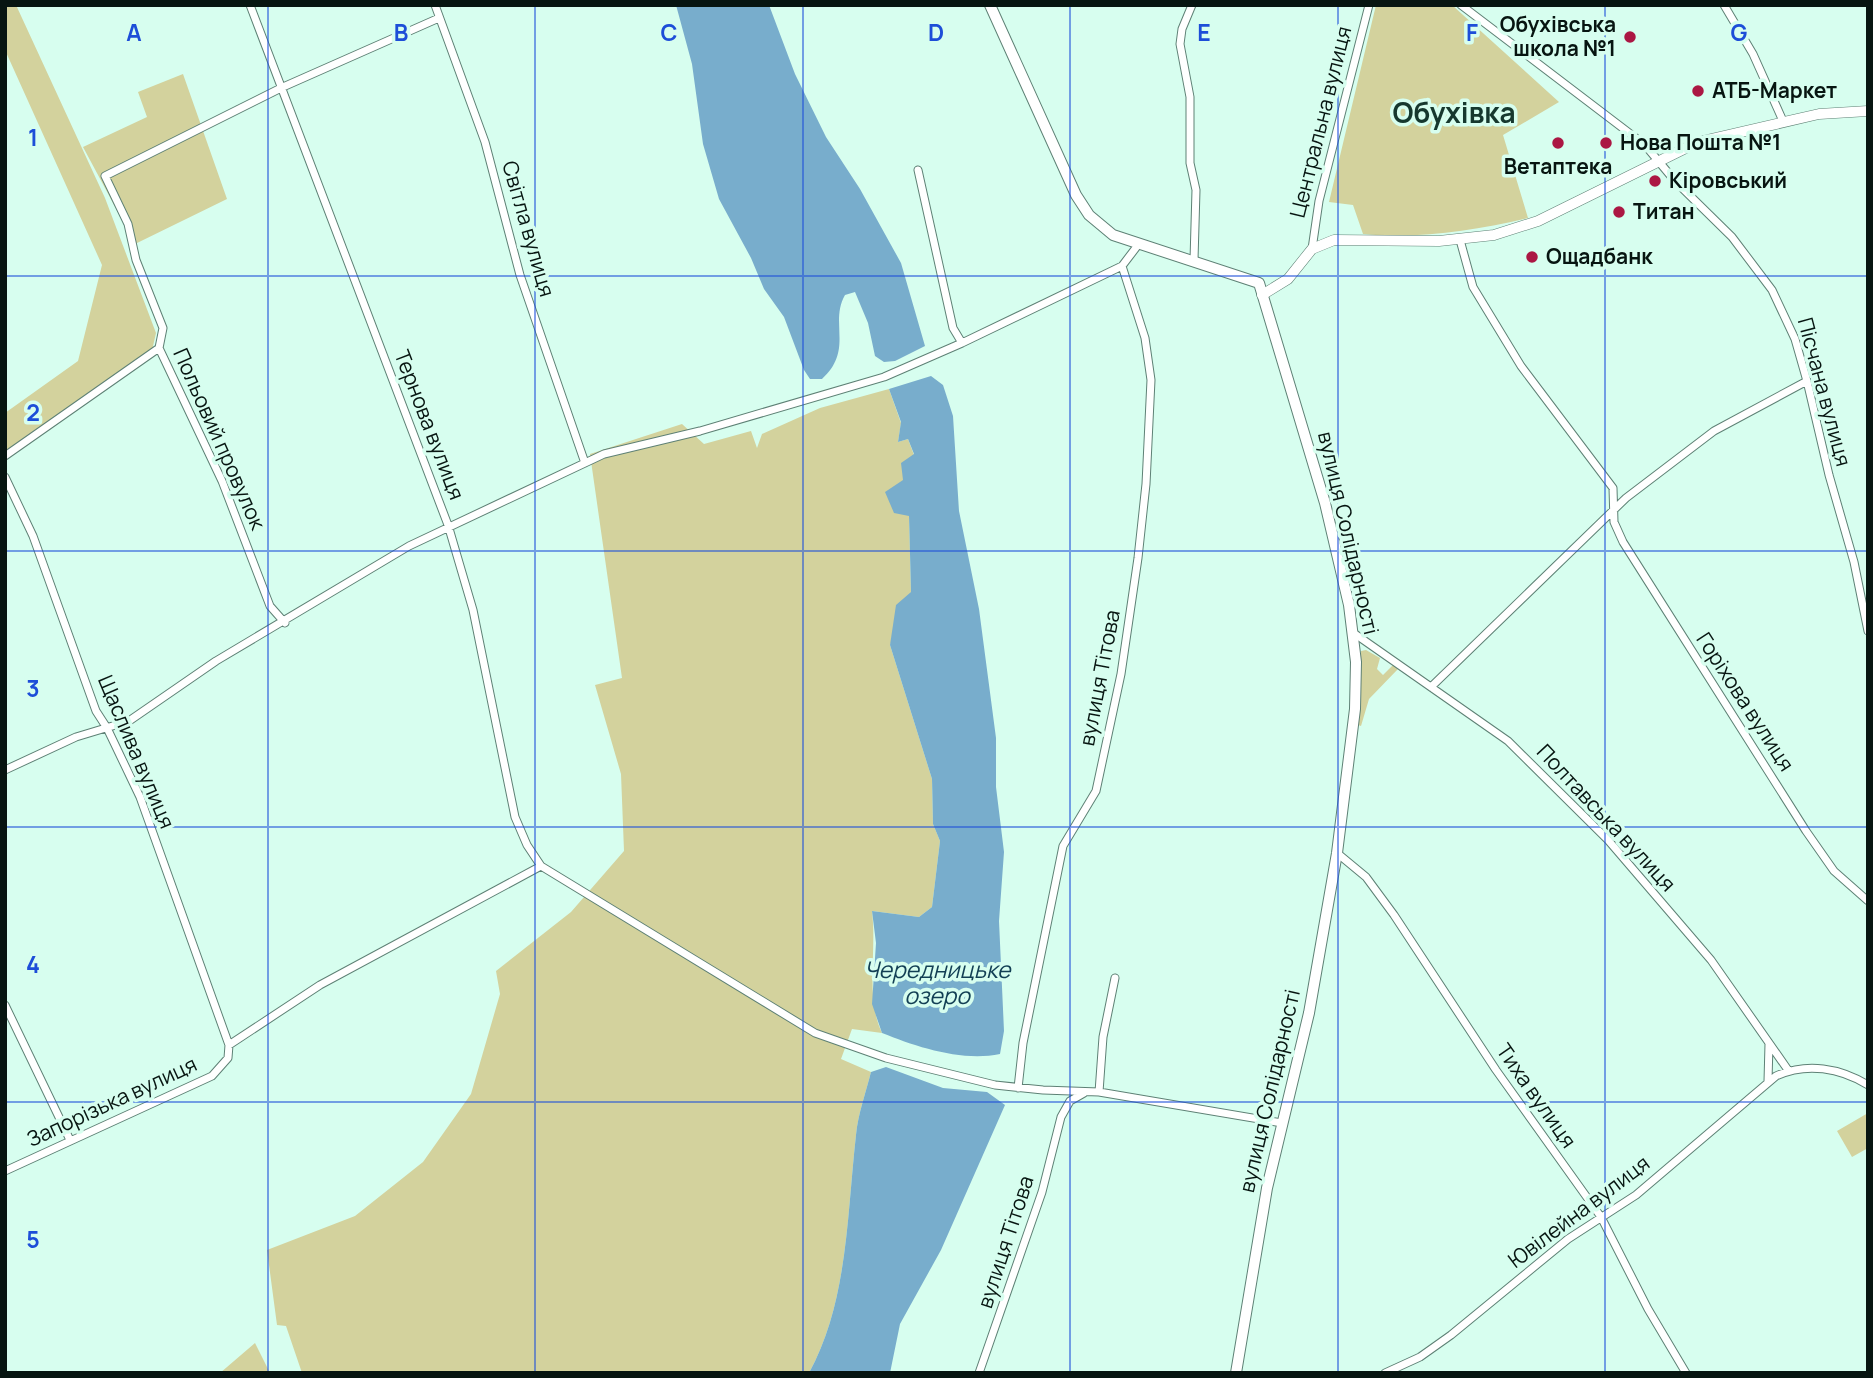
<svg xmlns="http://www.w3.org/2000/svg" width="1873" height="1378" font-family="Manrope,sans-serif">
  <rect width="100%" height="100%" fill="#d7feef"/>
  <path fill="#d3d29d" d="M5,5h11l89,193 51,135 -5,22 -146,97v-39l73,-52 24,-96 -97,-215z
    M1376,5h76l107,97 -56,33 25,83c-56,13 -108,21 -165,16l-10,-29 -24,-3z
    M183,74l44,125 -92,45 -52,-97 64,-30 -9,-25z
    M889,389l12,34 -3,19 10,-3 6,16 -5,61 2,76 -21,53 42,134 1,45 7,17 -8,66 -13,10 -47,-6c5,41 -7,86 10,122l-30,-4 -11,30 30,13c-5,20 -13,42 -15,63 -9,79 -8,167 -47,238h-507l-16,-47 -9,-1 -10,-75 88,-34 68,-54 48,-68 29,-100 -4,-23 75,-59 53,-61 -3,-77 -26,-89 27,-7 -32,-224 92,-30 22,20 47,-13 6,17 5,-14 58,-26z
    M1366,650l14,8 -3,11 6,6 10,-10 5,4 -29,30 -8,27 -3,-1 3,-74z
    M1868,1113v35l-16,9 -15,-26z
    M255,1343l15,30h-50z"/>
  <path fill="#78adcc" d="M676,5h93l26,69 31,63 34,52 41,74 24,83 -30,15 -11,1 -9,-6 -7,-33 -13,-31 -10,3c-16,28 9,55 -23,84h-12l-6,-9 -20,-53 -20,-28 -13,-31 -32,-59 -16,-55 -11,-80z
    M931,376l12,9 10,31 6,95 20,98 17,129v49l8,65 -5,69 5,110 -4,23c-38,8 -83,-7 -118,-21l-10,-29 4,-61 -4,-32 47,6 13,-10 8,-66 -7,-17 -1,-45 -42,-134 6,-40 15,-13 -2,-76 -15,-3 -9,-21 18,-12 -2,-17 13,-9 -6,-15 -10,3 3,-20 -12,-33z
    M886,1067l57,21 44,4 18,13 -64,145 -41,74 -10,49h-81c39,-71 38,-159 47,-238 2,-21 10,-43 15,-63z"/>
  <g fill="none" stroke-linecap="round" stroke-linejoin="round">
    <g stroke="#5e8175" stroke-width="9">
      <path id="minor" d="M250,5l198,520 25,85 42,207 12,28 14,21 274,167 71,25 109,27 48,5 56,2 183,31
        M435,5l50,137 35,133 65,188
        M1192,5l-10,24 -2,15 10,53v66l6,27 -2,70
        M1461,5l184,140 30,36 57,56 40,53 23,49 12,42 22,94 25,87 14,69
        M1724,5l29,49 30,67
        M918,170l35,158 9,15
        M1460,240l13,47 48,79 92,122 1,34 9,20 183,289 28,40 34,30
        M1312,249l7,-48 50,-196
        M5,456l154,-108
        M5,477l28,59 63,175 11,17 33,69 89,248 -1,13 -16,18 -207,95
        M285,623l-15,-17 -48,-125 -63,-133 4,-20 -27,-68 -8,-36 -23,-48 178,-89 156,-69
        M1355,634l153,107 100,99 103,120 77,110
        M1431,687l195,-189 88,-67 93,-50
        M5,770l71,-33 53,-16 87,-60 193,-115 195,-92 96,-23 184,-54 78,-34 160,-77 16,-21
        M1337,853l29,24 28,38 102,155 105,147 47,92 38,64
        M5,1005l65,135
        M229,1045l91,-60 221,-119
        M1768,1081l1,-37
        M1018,1088l5,-45 40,-197 33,-55 25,-117 17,-116 8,-74 5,-104 -6,-42 -23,-72
        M1099,1092l4,-55 12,-59
        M979,1373l63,-181 19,-75 9,-16 14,-8
        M1385,1373l35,-16 31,-22 117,-96 68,-44 140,-119c31,-14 64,-8 92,9"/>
    </g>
    <g stroke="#5e8175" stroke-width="11">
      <path id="tertiary" d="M1262,295l26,-16 24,-30 22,-9 105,1 55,-6 44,-14 160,-79 121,-28 49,-3"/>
    </g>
    <g stroke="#5e8175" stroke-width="12">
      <path id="secondary" d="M990,5l86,190 13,20 24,20 146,48 66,220 24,102 7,57 -1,47 -18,144 -28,160 -42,175 -31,185"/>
    </g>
    <use href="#minor" stroke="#fff" stroke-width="7"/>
    <use href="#tertiary" stroke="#fff" stroke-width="10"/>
    <use href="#secondary" stroke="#fff" stroke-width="10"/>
  </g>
  <path fill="none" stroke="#1d4ed8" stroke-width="2" stroke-opacity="0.55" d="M268,5v1368M535,5v1368M803,5v1368M1070,5v1368M1338,5v1368M1605,5v1368M5,276h1863M5,551h1863M5,827h1863M5,1102h1863"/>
  <g fill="#ab1743" stroke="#d7feef" stroke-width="2.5">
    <circle cx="1630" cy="37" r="7"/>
    <circle cx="1698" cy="91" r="7"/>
    <circle cx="1558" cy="143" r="7"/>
    <circle cx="1606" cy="143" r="7"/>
    <circle cx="1655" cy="181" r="7"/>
    <circle cx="1619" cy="212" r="7"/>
    <circle cx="1532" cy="257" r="7"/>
  </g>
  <g text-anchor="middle" stroke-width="7" stroke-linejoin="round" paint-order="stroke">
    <g font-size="21" font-weight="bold" fill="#071511" stroke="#d7feef" text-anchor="start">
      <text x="1616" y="32" text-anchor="end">Обухівська<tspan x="1616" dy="24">школа №1</tspan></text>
      <text x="1712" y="98">АТБ-Маркет</text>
      <text x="1620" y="150">Нова Пошта №1</text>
      <text x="1558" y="174" text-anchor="middle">Ветаптека</text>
      <text x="1669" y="188">Кіровський</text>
      <text x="1633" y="219">Титан</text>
      <text x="1546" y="264">Ощадбанк</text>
    </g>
    <g font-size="21" fill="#071511" stroke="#d7feef">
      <text transform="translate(1321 122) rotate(-76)" y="7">Центральна вулиця</text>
      <text transform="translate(528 229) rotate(74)" y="7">Світла вулиця</text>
      <text transform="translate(1824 392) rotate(75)" y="7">Пісчана вулиця</text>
      <text transform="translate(429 425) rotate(69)" y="7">Тернова вулиця</text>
      <text transform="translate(219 439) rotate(66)" y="7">Польовий провулок</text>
      <text transform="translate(1348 533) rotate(77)" y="7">вулиця Солідарності</text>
      <text transform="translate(1100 678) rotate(-79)" y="7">вулиця Тітова</text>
      <text transform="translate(1745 702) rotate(57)" y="7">Горіхова вулиця</text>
      <text transform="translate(136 752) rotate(67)" y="7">Щаслива вулиця</text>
      <text transform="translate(1606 818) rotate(47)" y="7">Полтавська вулиця</text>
      <text transform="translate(1270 1091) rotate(-77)" y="7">вулиця Солідарності</text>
      <text transform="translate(1536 1096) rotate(55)" y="7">Тиха вулиця</text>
      <text transform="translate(112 1102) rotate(-25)" y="7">Запорізька вулиця</text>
      <text transform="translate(1579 1212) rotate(-37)" y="7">Ювілейна вулиця</text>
      <text transform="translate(1006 1242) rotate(-72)" y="7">вулиця Тітова</text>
    </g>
    <g font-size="23" font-style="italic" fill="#123f54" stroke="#d7feef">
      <text x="937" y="978">Чередницьке<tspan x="937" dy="26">озеро</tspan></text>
    </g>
    <g font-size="28" font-weight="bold" fill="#16382e" stroke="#d7feef">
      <text x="1454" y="123">Обухівка</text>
    </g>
  </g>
  <g font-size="23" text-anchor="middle" font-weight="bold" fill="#1d4ed8" stroke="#d7feef" stroke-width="7" stroke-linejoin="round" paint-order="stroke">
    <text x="134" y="41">A</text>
    <text x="401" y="41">B</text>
    <text x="669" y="41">C</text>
    <text x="936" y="41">D</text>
    <text x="1204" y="41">E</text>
    <text x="1472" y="41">F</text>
    <text x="1739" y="41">G</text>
    <text x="33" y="146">1</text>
    <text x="33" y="421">2</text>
    <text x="33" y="697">3</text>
    <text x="33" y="973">4</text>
    <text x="33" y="1248">5</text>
  </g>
  <rect width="1873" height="1378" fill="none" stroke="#071511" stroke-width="14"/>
</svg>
